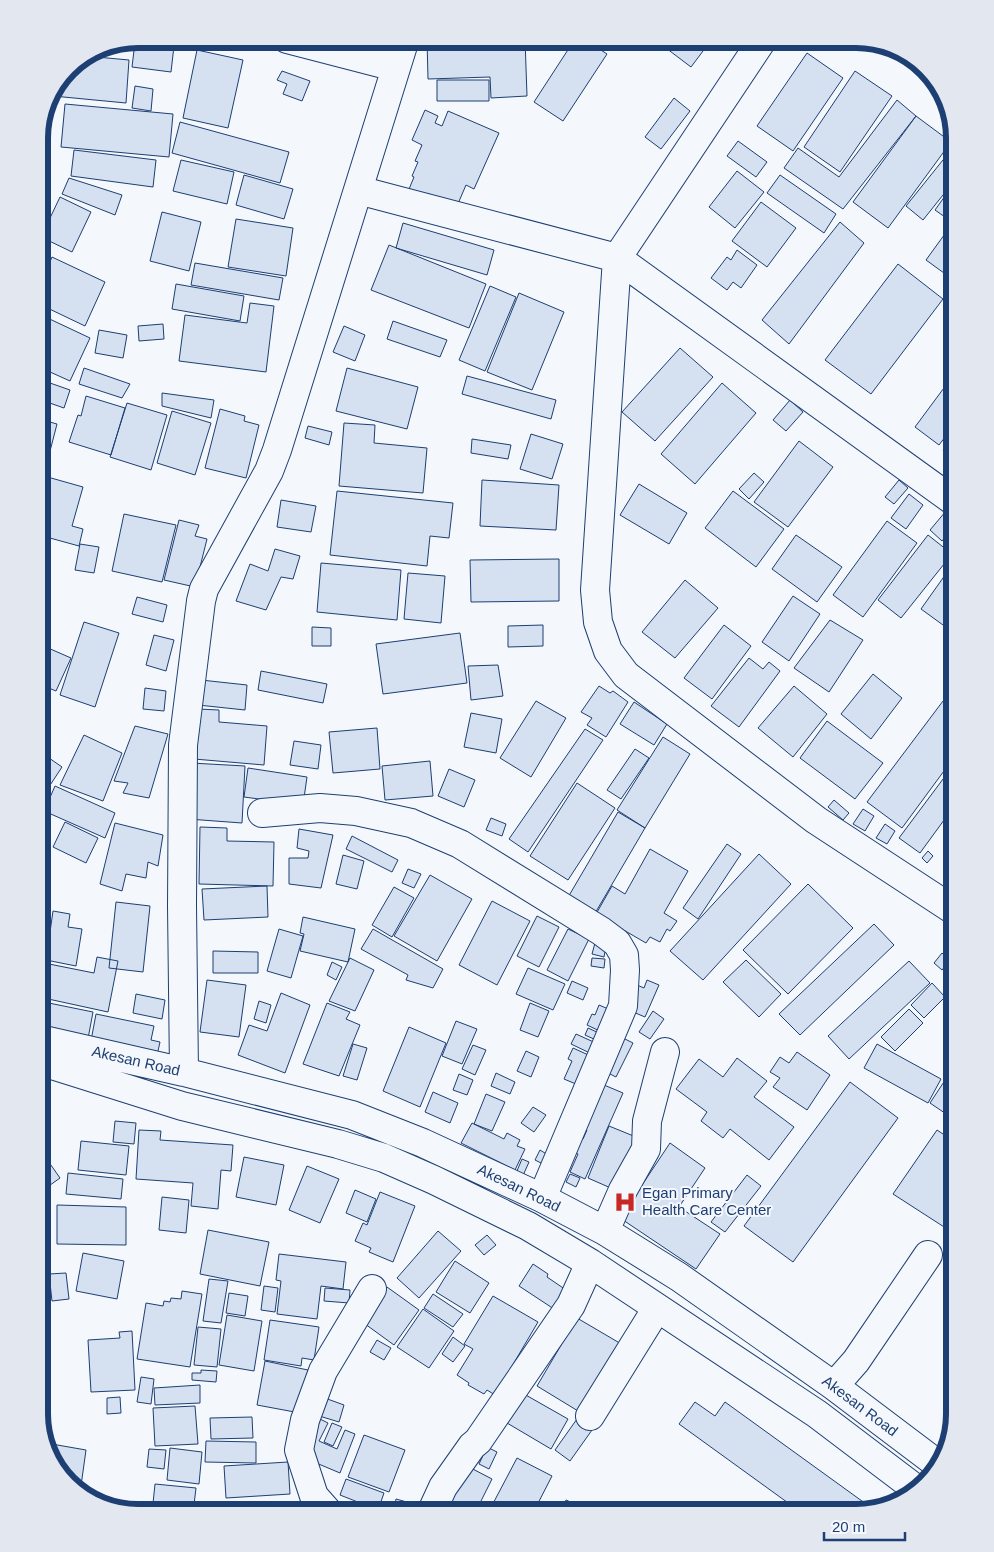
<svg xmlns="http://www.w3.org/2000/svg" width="994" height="1552" font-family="Helvetica,sans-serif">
  <rect width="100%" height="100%" fill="#f4f7fb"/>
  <path fill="#d5e0f0" stroke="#1d3f73" d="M427,39h98l2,57 -36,2 -1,-21 -62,2z
    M575,39h9l23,15 -44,67 -29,-19z
    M654,39h58l-21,28z
    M135,42l39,4 -3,26 -39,-5z
    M197,50l46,10 -15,68 -45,-10z
    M807,53l36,25 -50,73 -36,-25z
    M86,56l43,4 -3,43 -73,-7v-7l15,-22z
    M282,71l28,10 -8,20 -19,-7 4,-10 -10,-4z
    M855,71l37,25 -52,76 -36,-25z
    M437,80h52v21h-52z
    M135,86l18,3 -2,22 -19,-3z
    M674,98l16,13 -29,38 -16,-12z
    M897,100l19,16 -73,93 -59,-41 14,-20 41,29z
    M65,104l108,10 -4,43 -108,-10z
    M425,110l13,6 -3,7 7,3 6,-15 51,22 -25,56 -8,-4 -9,21 -28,-12 -3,8 -19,-8 7,-17 -2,-1 6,-14 -3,-1 7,-16 -10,-5z
    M916,116l35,26 -63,86 -35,-26z
    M180,122l109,30 -9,31 -108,-30z
    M738,141l29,21 -11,15 -29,-21z
    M955,145v35l-32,40 -17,-14z
    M74,150l82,10 -3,27 -82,-11z
    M181,160l53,12 -7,32 -54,-13z
    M737,171l27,21 -29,36 -26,-21z
    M244,175l49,14 -9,30 -48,-14z
    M780,175l56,39 -12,19 -57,-40z
    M69,178l53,17 -7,20 -53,-21z
    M955,182v36l-3,4 -17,-12z
    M60,197l31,15 -19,40 -31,-15z
    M761,202l35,26 -29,39 -35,-26z
    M162,212l39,10 -12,49 -39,-10z
    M236,219l57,9 -7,48 -58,-9z
    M955,220v61l-29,-21z
    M840,222l24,21 -75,101 -27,-24z
    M403,223l91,27 -7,25 -91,-27z
    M389,245l97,39 -17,44 -98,-38z
    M737,250l20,15 -16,23 -8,-6 -6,8 -16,-12 16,-21 4,3z
    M52,257l53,25 -20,44 -46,-22v-17z
    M195,263l88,15 -4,22 -88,-15z
    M898,264l45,35 -72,95 -46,-34z
    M176,284l68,12 -4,25 -68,-12z
    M490,286l26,11 -31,74 -26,-11z
    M519,293l45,19 -32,78 -45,-18z
    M250,303l24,3 -8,66 -87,-11 6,-46 62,8z
    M39,314l51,24 -20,43 -31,-14z
    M393,321l54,19 -7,17 -53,-18z
    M163,324l1,15 -25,2 -1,-15z
    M344,326l21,9 -10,26 -22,-9z
    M99,330l28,5 -4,23 -28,-5z
    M680,348l33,29 -58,64 -33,-29z
    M84,368l46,16 -8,14 -43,-14z
    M347,368l71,19 -11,42 -71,-18z
    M955,373v51l-16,21 -24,-18z
    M467,376l89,24 -5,19 -89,-25z
    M50,383l20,7 -6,18 -20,-7z
    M722,383l34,30 -61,71 -34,-30z
    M162,393l52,7 -3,18 -49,-12z
    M86,396l39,12 -14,47 -42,-13 9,-27 3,1z
    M790,400l13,12 -17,19 -13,-11z
    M127,403l40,12 -16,55 -41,-13z
    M220,409l25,7 -1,5 15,4 -13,53 -41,-10z
    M172,411l39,12 -16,52 -38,-12z
    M39,419l18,5 -8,31 -10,-3z
    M344,423l31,2 -1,18 53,5 -4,45 -84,-7z
    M308,426l24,6 -3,13 -24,-7z
    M531,434l32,10 -11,35 -32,-10z
    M955,435v24l-12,-8z
    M472,439l39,6 -3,14 -37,-6z
    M799,441l34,26 -45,60 -34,-25z
    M754,473l10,9 -15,17 -10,-10z
    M44,476l39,11 -11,39 11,3 -4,17 -40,-11v-39z
    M482,480l77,5 -3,45 -76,-4z
    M899,480l9,8 -14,16 -9,-7z
    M639,484l48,29 -18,31 -49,-29z
    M337,491l116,12 -4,35 -19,-2 -3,30 -97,-11z
    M733,491l51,38 -28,38 -51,-39z
    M909,494l14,11 -17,24 -15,-11z
    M281,500l35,6 -5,26 -34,-5z
    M946,511l9,8v6l-13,16 -12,-11z
    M124,514l52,11 -14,57 -50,-11z
    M179,520l20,5 -4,11 12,3 -12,48 -31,-7z
    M887,521l30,22 -54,74 -30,-22z
    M955,530v22l-10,-9z
    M796,535l46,32 -25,35 -45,-33z
    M928,535l24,19 -51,64 -23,-18z
    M80,544l19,3 -5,26 -19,-3z
    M275,549l25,7 -7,23 -12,-2 -15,33 -30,-9 14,-37 18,7z
    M559,559v42l-88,1 -1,-42z
    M955,561v71l-1,1 -33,-24z
    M321,563l80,7 -4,50 -80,-8z
    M408,573l37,3 -4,47 -37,-4z
    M685,580l33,28 -43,50 -33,-26z
    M793,596l27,18 -31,47 -27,-19z
    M137,597l30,8 -4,17 -31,-8z
    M830,620l33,20 -34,52 -35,-24z
    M84,622l35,11 -24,74 -35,-12z
    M543,625v21l-35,1v-21z
    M724,625l27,21 -39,53 -28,-21z
    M312,627l19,1v18h-19z
    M460,633l7,50 -84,11 -7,-50z
    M154,635l20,5 -8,31 -20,-6z
    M39,644l32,14 -15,33 -17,-7z
    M749,658l14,11 6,-7 11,9 -41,56 -28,-21z
    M498,665l5,31 -32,4 -3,-34z
    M261,671l66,13 -4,19 -65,-13z
    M873,674l29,24 -31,41 -30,-25z
    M201,680l46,5 -2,25 -47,-5z
    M599,686l11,7 3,-2 15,11 -22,35 -19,-12 5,-7 -11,-6z
    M794,686l33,28 -34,43 -35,-29z
    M145,688l21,3 -2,20 -21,-2z
    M39,691l8,3 -8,21z
    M536,701l30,17 -35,59 -31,-19z
    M943,701l12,9v46l-53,72 -35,-26z
    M634,702l33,22 -13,21 -34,-21z
    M198,709l21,1v12l48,4 -3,39 -70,-6z
    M471,713l31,6 -6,34 -32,-6z
    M827,721l56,42 -28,36 -55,-41z
    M135,726l33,8 -19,64 -26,-5 5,-10 -14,-2z
    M377,728l3,41 -47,4 -4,-41z
    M585,729l18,11 -75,112 -19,-13z
    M84,735l38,18 -19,48 -43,-16z
    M663,737l27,17 -45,74 -28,-18z
    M294,741l27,4 -3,24 -28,-4z
    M635,749l14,9 -28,41 -14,-9z
    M39,751l23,16 -23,35z
    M430,761l3,35 -48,4 -3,-34z
    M191,763l54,3 -3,57 -54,-4z
    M955,763v42l-35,48 -21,-15z
    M248,768l59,9 -4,28 -59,-8z
    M449,769l26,11 -11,27 -26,-11z
    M577,783l38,25 -47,72 -38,-24z
    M55,786l60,27 -10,25 -61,-27z
    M834,800l15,13 -6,7 -15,-13z
    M863,809l11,7 -9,15 -12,-7z
    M618,812l27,16 -51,87 -27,-16z
    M491,818l15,6 -4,12 -16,-6z
    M65,822l33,16 -12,25 -33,-16z
    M115,823l48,12 -5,31 -10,-4 -2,16 -20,-4 -4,17 -22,-7z
    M885,824l10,7 -8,13 -11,-6z
    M200,827l27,1v13l47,1 -1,44 -74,-2z
    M299,829l34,6 -12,53 -32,-4v-26h19l1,-7 -12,-3z
    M352,836l46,24 -6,12 -46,-23z
    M727,844l14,10 -43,65 -15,-11z
    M650,849l38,22 -24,42 13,8 -7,10 -3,-2 -7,13 -10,-5 -4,6 -50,-29 16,-28 13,8z
    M928,851l5,5 -6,7 -5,-5z
    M759,854l32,30 -88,96 -33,-29z
    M343,855l21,6 -7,28 -21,-5z
    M408,869l13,5 -7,14 -12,-5z
    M39,875l6,1 -5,47 -1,-1z
    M430,875l42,24 -35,62 -43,-25z
    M808,884l45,44 -65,66 -45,-44z
    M267,886l1,31 -64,3 -2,-31z
    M394,887l20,11 -22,39 -20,-12z
    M492,901l38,20 -33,64 -38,-20z
    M116,902l34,4 -7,66 -34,-4z
    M53,911l17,3 -2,13 14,2 -6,37 -30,-6z
    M537,916l22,11 -20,40 -22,-11z
    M303,917l52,12 -7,33 -48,-11 4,-17 -4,-1z
    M874,924l20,21 -94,90 -21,-21z
    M279,929l24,7 -12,42 -24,-7z
    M373,929l70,40 -10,19 -27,-8 2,-5 -47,-26z
    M568,929l21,10 -21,42 -21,-11z
    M595,943l11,3 -2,11 -12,-3z
    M213,951l45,1v21h-45z
    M942,953l8,7 -8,10 -8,-7z
    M97,957l21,4 -10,51 -69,-15v-35l55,11z
    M350,958l24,12 -19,41 -26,-10z
    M592,958l13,1 -1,9 -13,-2z
    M746,960l35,34 -22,23 -36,-35z
    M909,961l21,22 -81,76 -21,-23z
    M332,962l10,5 -6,13 -9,-5z
    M528,968l37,16 -12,26 -37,-16z
    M207,980l39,5 -7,52 -39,-5z
    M647,980l12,5 -14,32 -19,-8 11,-24 7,3z
    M572,981l16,7 -5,12 -16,-7z
    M932,983l13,14 -21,21 -13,-13z
    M281,993l29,12 -25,68 -47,-18 11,-30 18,6z
    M136,994l29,6 -3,19 -29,-6z
    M39,1001l54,11 -6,32 -48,-10z
    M259,1001l12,4 -5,18 -12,-4z
    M327,1003l23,9 -4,7 14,6 -21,51 -36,-12z
    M530,1003l19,8 -11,26 -18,-7z
    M599,1005l14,6 -9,22 -17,-8 5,-11 3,1z
    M909,1009l14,14 -28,28 -14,-14z
    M653,1011l11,8 -14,20 -11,-7z
    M96,1014l58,12 -3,14 9,2 -4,18 -66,-14z
    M456,1021l21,8 -15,35 -20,-8z
    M409,1027l37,16 -26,64 -37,-16z
    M588,1028l11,5 -3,7 -11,-5z
    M576,1034l22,10 -4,11 -23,-11z
    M623,1038l10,5 -17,34 -10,-5z
    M353,1044l14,4 -10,32 -14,-4z
    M877,1044l64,35 -13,24 -64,-35z
    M473,1045l13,5 -11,25 -13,-6z
    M573,1048l22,10 -12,29 -19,-8 8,-18 -4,-2z
    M526,1051l13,6 -8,20 -14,-6z
    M797,1052l33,23 -23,35 -34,-23 7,-9 -10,-6 10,-15 9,6z
    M737,1058l30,23 -13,16 40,30 -25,33 -39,-31 -7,9 -22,-17 6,-9 -31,-23 23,-30 24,18z
    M955,1065v55l-25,-17z
    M496,1073l19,9 -5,12 -19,-8z
    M459,1074l14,6 -6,15 -14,-5z
    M850,1082l48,36 -105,144 -49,-36z
    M604,1085l19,8 -38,86 -15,-7 8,-18 -5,-2 7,-15 3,2 4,-9 -4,-3z
    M433,1092l25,11 -8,20 -25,-11z
    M486,1094l19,8 -13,29 -18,-7z
    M533,1107l13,8 -12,17 -13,-9z
    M115,1121l21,2 -2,21 -21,-2z
    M472,1123l32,16 3,-6 13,7 -3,6 8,3 -10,21 -54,-27z
    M609,1126l27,11 -23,52 -25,-11z
    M139,1130l22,1 -1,9 73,5 -2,26 -10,-1 -3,39 -27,-3 2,-23 -57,-4z
    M937,1130l18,12v92l-62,-40z
    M81,1141l48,5 -3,29 -48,-5z
    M670,1143l35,25 -26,39 41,27 -24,35 -76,-51z
    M39,1148l21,30 -21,15z
    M540,1150l8,5 -5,9 -8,-4z
    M244,1157l40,8 -8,40 -40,-8z
    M522,1159l7,3 -8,18 -7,-2z
    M307,1166l32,13 -19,44 -31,-13z
    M68,1173l55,6 -2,20 -55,-5z
    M570,1174l10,4 -4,9 -10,-5z
    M747,1175l14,11 -36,46 -14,-10z
    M355,1190l21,9 -9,23 -21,-9z
    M380,1192l35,14 -22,56 -24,-10 2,-4 -16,-7 8,-18 4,2z
    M162,1197l27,3 -3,33 -27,-3z
    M57,1205l69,2v38l-69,-1z
    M208,1230l61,12 -9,44 -60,-12z
    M438,1231l23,20 -42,47 -22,-20z
    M487,1235l9,10 -12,10 -9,-10z
    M83,1253l41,8 -7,38 -41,-8z
    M279,1254l67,8 -3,27 -22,-3 -4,33 -40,-5 4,-33 -5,-1z
    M455,1261l34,22 -19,30 -34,-21z
    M533,1264l15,10 -1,3 25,17 -12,19 -41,-27z
    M47,1266l2,54h-10v-53z
    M66,1273l3,26 -17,2 -3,-27z
    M209,1279l19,2 -7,42 -18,-2z
    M264,1286l14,2 -3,24 -14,-2z
    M387,1287l32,23 -25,35 -33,-24z
    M325,1288l25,2 -1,13 -25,-2z
    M182,1291l20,3 -12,73 -53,-8 9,-56 17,3 1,-5 6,1 1,-4 10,1z
    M229,1293l19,3 -3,20 -19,-3z
    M433,1294l30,20 -10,13 -29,-19z
    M493,1296l45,26 -43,73 -8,-5 -3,4 -16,-9 1,-2 -12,-8 16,-26 -9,-5z
    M423,1309l31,22 -25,37 -32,-21z
    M227,1315l35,6 -8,50 -35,-6z
    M577,1318l46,27 -40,69 -46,-28z
    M270,1320l49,7 -5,33 -12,-2 -1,8 -37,-6z
    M198,1327l23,2 -4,38 -23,-2z
    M132,1331l3,59 -44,2 -3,-52 32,-2 -1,-6z
    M453,1337l12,9 -12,16 -11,-8z
    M377,1340l14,8 -7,12 -14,-8z
    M265,1361l43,9 -8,43 -43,-8z
    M201,1370l16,1 -1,11 -24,-2v-7h9z
    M141,1377l13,2 -3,25 -14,-2z
    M200,1385v18l-45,2 -1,-17z
    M524,1394l44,25 -17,30 -44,-26z
    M120,1397l1,16 -14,1v-16z
    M322,1397l22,8 -5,17 -23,-7z
    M695,1402l20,14 10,-14 148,107 -16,4h-55l-123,-89z
    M195,1406l3,38 -43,2 -2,-38z
    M252,1417l1,21 -42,1 -1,-21z
    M318,1418l10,5 -9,18 18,8 8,-19 10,4 -15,39 -38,-16z
    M577,1419l15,11 -22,31 -15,-11z
    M332,1423l10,4 -9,19 -9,-4z
    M364,1435l41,15 -16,42 -41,-15z
    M206,1441l50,1v21l-51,-1z
    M46,1443l40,7 -6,43 -31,-35z
    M487,1447l10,5 -8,17 -10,-5z
    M170,1448l32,4 -3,32 -32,-4z
    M149,1449l17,1 -2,19 -17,-2z
    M517,1458l35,18 -19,37h-45z
    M288,1462l2,32 -64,4 -2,-32z
    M467,1466l25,13 -15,30 2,2 -1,2h-34z
    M346,1479l38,14 -6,17 -38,-15z
    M155,1484l41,4 -3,25h-41z
    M396,1499l25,7 -2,7h-23l1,-2 -3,-1z
    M566,1500l30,13h-36z
    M241,1504v9h-38v-8z
    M283,1505v8h-38v-7z"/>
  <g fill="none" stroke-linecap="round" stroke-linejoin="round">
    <g stroke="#1d3f73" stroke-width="30">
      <path id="minor" d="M287,39l108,28
        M763,39l-146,219 -22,332 3,32 10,29 18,24 190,145 139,91
        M358,190l259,68 338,244
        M262,813l58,-5 36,3 55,12 49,21 141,87 16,12 7,12 1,15 -2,36 -81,192
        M39,1039l145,33 168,43 71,28 119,55 63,33 74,46 155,109 106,80
        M39,1061l143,45 156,38 46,14 50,22 94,46 62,37 227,151 99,75
        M184,1072l-2,-166 1,-161 18,-144 3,-12 65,-118 8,-21 128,-411
        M605,1231l18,-41 23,-41 1,-28 18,-69
        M834,1386l22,-25 72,-106
        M590,1416l67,-108
        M329,1513l-15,-17 -15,-46 6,-30 18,-49 49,-82
        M431,1513l12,-26 29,-41 6,-5 93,-136 19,-42"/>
    </g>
    <use href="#minor" stroke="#f4f7fb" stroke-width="28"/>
  </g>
  <defs>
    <g id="hospital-bare" transform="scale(1.725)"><path d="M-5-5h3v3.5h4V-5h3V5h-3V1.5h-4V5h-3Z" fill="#c62828" stroke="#f4f7fb" stroke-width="2.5" paint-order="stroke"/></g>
  </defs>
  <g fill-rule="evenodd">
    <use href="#hospital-bare" x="625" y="1202"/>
  </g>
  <g text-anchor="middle" stroke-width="4" stroke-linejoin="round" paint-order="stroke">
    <g font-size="15" fill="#1d3f73" stroke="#f4f7fb">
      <text transform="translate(136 1061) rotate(13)" y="5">Akesan Road</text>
      <text transform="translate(519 1188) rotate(26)" y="5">Akesan Road</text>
      <text transform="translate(860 1406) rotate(37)" y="5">Akesan Road</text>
    </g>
    <g font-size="15" fill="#1d3f73" stroke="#f4f7fb" text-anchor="start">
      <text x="642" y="1198">Egan Primary<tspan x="642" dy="17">Health Care Center</tspan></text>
    </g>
  </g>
  <path d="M0 0H994V1552H0ZM138 48H856A90 90 0 0 1 946 138V1414A90 90 0 0 1 856 1504H138A90 90 0 0 1 48 1414V138A90 90 0 0 1 138 48Z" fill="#e3e8f0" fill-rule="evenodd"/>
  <path fill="none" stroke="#1d3f73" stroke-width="6" d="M138 48H856A90 90 0 0 1 946 138V1414A90 90 0 0 1 856 1504H138A90 90 0 0 1 48 1414V138A90 90 0 0 1 138 48Z"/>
  <path d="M824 1532v8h81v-8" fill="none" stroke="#1d3f73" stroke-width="2.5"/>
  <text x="832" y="1532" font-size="15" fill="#1d3f73" stroke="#f4f7fb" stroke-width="4" paint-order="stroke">20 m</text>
</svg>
